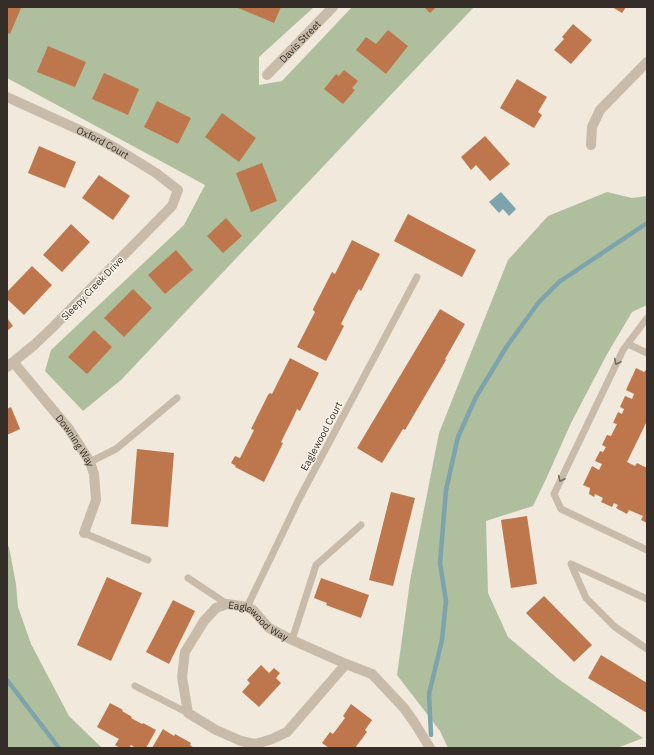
<svg xmlns="http://www.w3.org/2000/svg" width="654" height="755" font-family="'IBM Plex Sans',sans-serif">
  <rect width="100%" height="100%" fill="#f0e9dc"/>
  <path fill="#afbe9d" d="M7,7h307l-55,50v28l23,-4 70,-74h122l-353,373 -38,31 -38,-40 6,-21 133,-125 21,-40 -198,-107z
    M607,192l25,6 15,-2v109l-15,7 -26,44 -35,67 -25,56 -13,27 -47,15 2,72 20,44 49,41 86,60 -26,10h-169l-8,-17 -43,-56 13,-94 29,-148 69,-173 40,-44z
    M7,545l2,2 7,37 2,23 13,37 38,72 33,32h-95z"/>
  <path fill="#7da4ac" d="M501,192l15,17 -7,7 -6,-7 -4,4 -10,-11z"/>
  <g fill="none" stroke-linecap="round" stroke-linejoin="round">
    <path stroke="#7da4ac" stroke-width="4.5" d="M7,680l52,68
      M431,735l-2,-41 13,-54 4,-39 -6,-38 6,-73 12,-53 18,-40 31,-51 32,-44 20,-20 88,-59"/>
  </g>
  <path fill="#be774d" d="M7,7h11l3,1 -11,26 -3,-1z
    M236,7h45l-7,16z
    M424,7h12l-6,6z
    M612,7h14l-4,6z
    M573,24l19,16 -21,24 -17,-14 10,-11 -2,-2z
    M388,30l20,16 -22,28 -30,-24 10,-13 10,7z
    M48,46l38,16 -11,25 -38,-15z
    M344,70l14,11 -6,7 3,2 -12,14 -19,-15 12,-15 3,2z
    M104,73l35,16 -11,26 -36,-16z
    M517,79l30,18 -9,15 4,3 -8,13 -34,-20z
    M157,101l34,17 -13,26 -34,-17z
    M222,113l34,25 -17,24 -34,-25z
    M485,136l25,28 -20,17 -14,-16 -5,5 -10,-13z
    M39,146l37,16 -11,26 -37,-15z
    M262,163l15,38 -26,11 -15,-39z
    M99,175l31,21 -17,24 -31,-22z
    M408,214l68,36 -14,27 -68,-36z
    M226,218l16,18 -19,17 -16,-17z
    M71,224l19,18 -28,30 -19,-17z
    M352,240l28,14 -19,37 -2,-2 -4,7 -14,28 3,2 -18,35 -29,-14 18,-35 -2,-2v-1l19,-37 3,2z
    M176,250l17,20 -28,24 -17,-19z
    M32,266l20,19 -28,30 -17,-16v-7z
    M133,289l19,19 -28,29 -20,-19z
    M440,309l25,15 -20,35 1,1 -41,70 -2,-1 -21,34 -25,-15z
    M7,318l6,8 -6,5z
    M94,330l18,17 -25,27 -19,-17z
    M290,358l29,15 -19,38 -3,-2 -3,7 -13,26 2,1 -19,39 -29,-15 1,-1 -5,-3 4,-7 5,2 14,-28 -3,-1 17,-34 2,-2 2,1z
    M636,368l8,4 2,-2h1v51l-20,41 8,4 2,-3 10,5v55l-6,-3 2,-4 -14,-6 -2,4 -11,-6 2,-3 -4,-2 -2,4 -11,-5 2,-4 -8,-4 -1,3 -5,-3 1,-6 -7,-3 9,-19 7,4 3,-6 -7,-3 5,-10 3,1 3,-5 -4,-2 5,-10 4,1 6,-12 -4,-1 5,-11 4,2 2,-5 -4,-2 5,-11 7,3 2,-5 -8,-4z
    M11,407l9,22 -13,6v-26z
    M137,449l37,4 -6,74 -37,-3z
    M391,492l24,6 -22,88 -24,-6z
    M527,516l10,68 -26,4 -10,-68z
    M107,577l35,16 -31,68 -34,-16z
    M321,578l48,17 -8,23 -35,-13 1,-2 -13,-5z
    M544,596l48,49 -18,17 -48,-49z
    M173,600l22,11 -26,53 -23,-12z
    M601,655l46,28v30l-59,-35z
    M261,665l8,8 5,-5 6,5 -4,5 5,5 -22,24 -17,-15 8,-9 -3,-3z
    M110,703l13,7 -1,1 10,6 -1,1 11,6 1,-1 13,7 -10,18h-10l-5,-3 -2,3h-9l-5,-3 4,-6 -22,-12z
    M351,704l21,16 -7,10 2,2 -12,16h-26l-7,-5 8,-11 3,2 12,-16 -2,-2z
    M163,729l11,7 1,-2 16,9 -1,2 4,3h-42z"/>
  <g fill="none" stroke-linecap="round" stroke-linejoin="round">
    <path stroke="#c8bba9" stroke-width="7" d="M647,318l-24,32 -69,144 7,15 86,41
      M628,344l19,9
      M90,462l26,-13 61,-51
      M84,533l64,27
      M188,578l39,26
      M647,599l-76,-35 15,34 29,29 32,22
      M247,607l52,-108 118,-222
      M292,640l24,-75 45,-40
      M135,686l53,27"/>
    <g stroke="#c8bba9" stroke-width="10">
      <path id="s1" d="M267,75l66,-68"/>
      <path id="s2" d="M7,97l90,41 20,11 39,24 22,17 -6,16 -118,120 -20,19 -27,22"/>
      <path d="M591,145l1,-18 8,-17 47,-48"/>
      <path id="s3" d="M14,363l55,66 21,33 4,12 2,26 -12,33"/>
      <path id="s4" d="M346,664l-59,68 -15,7 -16,5 -15,-3 -25,-11 -28,-17 -6,-36 3,-25 19,-31 12,-13 11,-4 20,3 6,3 16,18 23,12 54,24 26,10 32,34 10,14 16,26"/>
    </g>
  </g>
  <defs><path id="oneway-chevron" d="M-2-3.5L2.5 0L-2 3.5" fill="none" stroke-width="1.6" stroke-linecap="round" stroke-linejoin="round"/></defs>
  <g stroke="#776d62">
    <use href="#oneway-chevron" transform="translate(617 362) rotate(116)"/>
    <use href="#oneway-chevron" transform="translate(561 479) rotate(116)"/>
  </g>
  <g text-anchor="middle" stroke-width="3" stroke-linejoin="round" paint-order="stroke">
    <g font-size="10" fill="#352e28" stroke="#f8f3e8">
      <text dy="4" stroke="none"><textPath href="#s1" startOffset="47">Davis Street</textPath></text>
      <text dy="4" stroke="none"><textPath href="#s2" startOffset="106">Oxford Court</textPath></text>
      <text transform="translate(92 288) rotate(-46)" y="4">Sleepy Creek Drive</text>
      <text transform="translate(321 436) rotate(-62)" y="4">Eaglewood Court</text>
      <text dy="4" stroke="none"><textPath href="#s3" startOffset="99">Downing Way</textPath></text>
      <text dy="4" stroke="none"><textPath href="#s4" startOffset="363">Eaglewood Way</textPath></text>
    </g>
  </g>
  <rect width="654" height="755" fill="none" stroke="#352e28" stroke-width="16"/>
</svg>
